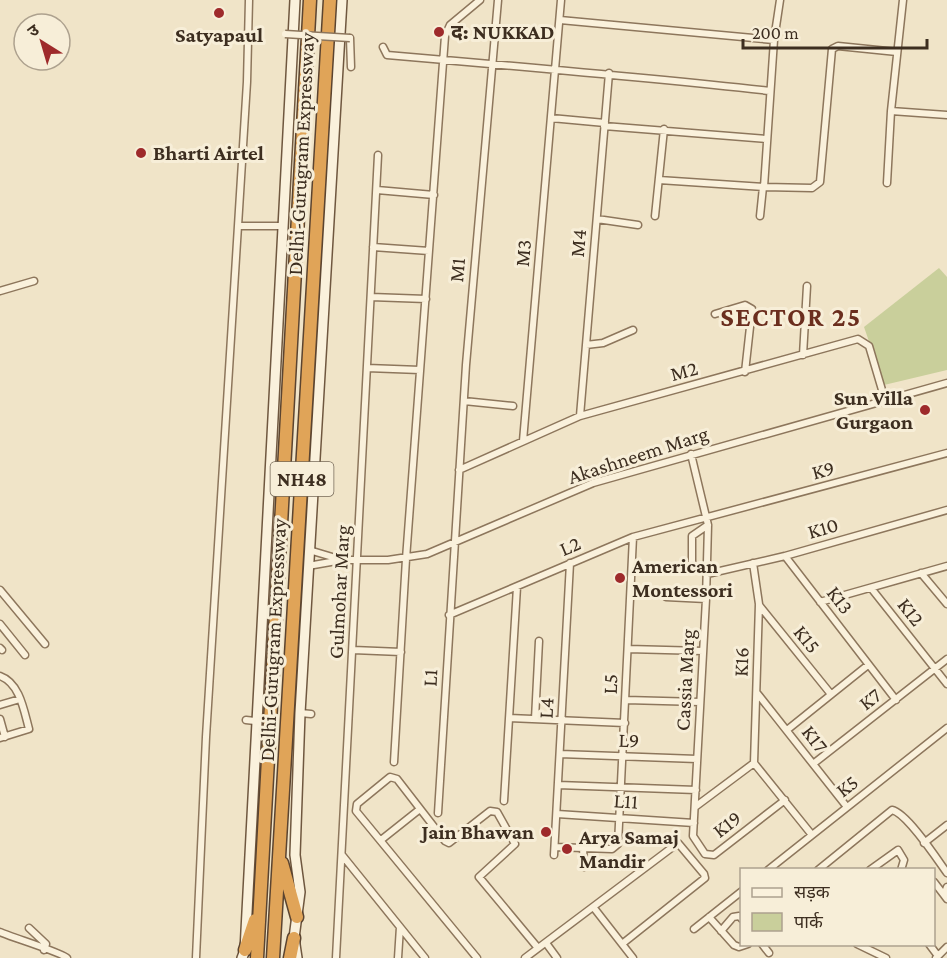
<svg xmlns="http://www.w3.org/2000/svg" width="947" height="958" font-family="'Crimson Pro','Noto Sans Devanagari',serif">
  <rect width="100%" height="100%" fill="#f0e4c8"/>
  <path fill="#c9cf9b" d="M939,268l8,9v93l-63,15 -20,-58z"/>
  <g fill="none" stroke-linecap="round" stroke-linejoin="round">
    <g stroke="#8d765c" stroke-width="9">
      <path id="street" d="M560,20l214,20
        M350,38l1,29
        M383,47l4,8c128,11 255,22 383,36
        M891,111l56,4
        M551,118l54,5
        M604,126l162,13
        M659,180l105,7 10,-147 6,-40
        M887,183l4,-72 12,-111
        M764,187l48,1 8,-6 12,-133 6,-3 59,6
        M377,190l57,5
        M655,216l9,-87
        M760,216l3,-29
        M597,219l41,6
        M238,226h45
        M373,247l56,4
        M0,291l34,-10
        M371,297l55,2
        M715,314l30,-9 7,4 -7,63
        M586,345l17,-2 30,-13
        M803,355l4,-69
        M367,368l53,2
        M464,401l49,5
        M580,416l29,-343
        M523,441l38,-441
        M691,454l17,71 -2,74 -13,237 12,18 9,1 71,-55
        M459,470l121,-54 278,-77 11,7 16,54
        M309,550l30,9
        M785,556l111,144
        M753,563l6,41 -5,159
        M692,564v-28l16,-11
        M308,566l34,-6h46l39,-6 166,-71 354,-100
        M921,573l26,31
        M707,574l78,-18 162,-46
        M871,588l76,96
        M0,590l45,54
        M666,597l40,2
        M820,602l127,-36
        M759,605l71,88
        M449,615l184,-78 314,-84
        M0,624l25,31
        M0,648l2,2
        M628,649l75,2
        M353,650l48,2
        M0,676c20,7 24,35 29,53l-29,9
        M757,693l90,114
        M626,700l74,2
        M0,705l20,-6
        M300,713l11,1
        M509,718l116,5
        M0,719l5,18
        M535,719l4,-78
        M246,720l9,1
        M787,730l81,-65
        M560,754l137,5
        M394,762l12,-203 39,-523 5,-11 30,-25
        M754,763l58,72
        M813,764l134,-105
        M558,785l138,5
        M504,801l13,-214
        M695,807l59,-44
        M438,813l28,-448 32,-365
        M557,814l137,9
        M381,840l39,-31
        M924,843l23,-18
        M555,847l57,2 6,-5 15,-307
        M583,848l1,19
        M342,855l83,103
        M554,855l16,-292
        M768,870l179,-142
        M818,870l74,-60c15,3 45,49 55,63
        M870,870l28,-20 6,10 -3,10
        M934,882l10,13
        M947,887l-3,8 3,4
        M594,908l39,50
        M709,917l25,28 5,2 9,-3
        M29,928l17,16 -2,6
        M694,929l48,-38
        M721,931l12,-14 6,-1 3,3
        M0,932c11,5 63,21 67,26
        M546,943l11,15
        M762,944l7,9
        M857,944l29,14
        M929,944l9,12
        M196,958l10,-221 41,-655 2,-82
        M336,958l42,-803
        M398,958l2,-31
        M477,958l-121,-147 1,-7 33,-27 7,2 48,62 4,2 41,-32 7,1 18,32 -36,33 59,71
        M525,958l153,-115 26,31 1,4 -83,66
        M936,958l11,-11"/>
    </g>
    <g stroke="#6f573f" stroke-width="12">
      <path id="secondary" d="M242,958l3,-8 50,-950
        M297,958l-3,-20 6,-46 -5,-37 5,-142 42,-713"/>
    </g>
    <g stroke="#5b4430" stroke-width="15">
      <path id="highway" d="M282,863l15,54
        M245,950l10,-30
        M257,958l53,-958
        M273,958l57,-958
        M290,958l4,-20"/>
    </g>
    <use href="#street" stroke="#faf1dc" stroke-width="6"/>
    <use href="#secondary" stroke="#faf1dc" stroke-width="9"/>
    <use href="#highway" stroke="#e0a458" stroke-width="12"/>
    <g stroke="#8d765c" stroke-width="9" stroke-linecap="butt">
      <path id="street-bridge" d="M285,34l65,4"/>
    </g>
    <use href="#street-bridge" stroke="#faf1dc" stroke-width="6"/>
  </g>
  <g fill="#9e2a2b" stroke="#f7eed8" stroke-width="2">
    <circle cx="219" cy="13" r="6"/>
    <circle cx="439" cy="32" r="6"/>
    <circle cx="141" cy="153" r="6"/>
    <circle cx="925" cy="410" r="6"/>
    <circle cx="620" cy="578" r="6"/>
    <circle cx="546" cy="832" r="6"/>
    <circle cx="567" cy="849" r="6"/>
  </g>
  <g text-anchor="middle" stroke-width="6" stroke-linejoin="round" paint-order="stroke">
    <rect fill="#f7eed8" stroke="#756857" stroke-width="1.5" x="270.5" y="462" width="63" height="34" rx="4.5"/>
    <g font-size="20" font-weight="bold" fill="#3d2e20">
      <text x="302" y="486">NH48</text>
    </g>
    <g font-size="21" font-weight="bold" fill="#3d2e20" stroke="#f7eed8" text-anchor="start">
      <text x="451" y="39">द: NUKKAD</text>
      <text x="219" y="42" text-anchor="middle">Satyapaul</text>
      <text x="153" y="160">Bharti Airtel</text>
      <text x="913" y="405" text-anchor="end">Sun Villa<tspan x="913" dy="24">Gurgaon</tspan></text>
      <text x="632" y="573">American<tspan x="632" dy="24">Montessori</tspan></text>
      <text x="534" y="839" text-anchor="end">Jain Bhawan</text>
      <text x="579" y="844">Arya Samaj<tspan x="579" dy="24">Mandir</tspan></text>
    </g>
    <g font-size="21" fill="#3d2e20" stroke="#f7eed8">
      <text transform="translate(301 154) rotate(-87)" y="7">Delhi-Gurugram Expressway</text>
      <text transform="translate(578 243) rotate(-85)" y="7">M4</text>
      <text transform="translate(523 253) rotate(-85)" y="7">M3</text>
      <text transform="translate(457 270) rotate(-85)" y="7">M1</text>
      <text transform="translate(684 371) rotate(-15)" y="7">M2</text>
      <text transform="translate(638 455) rotate(-18)" y="7">Akashneem Marg</text>
      <text transform="translate(823 470) rotate(-15)" y="7">K9</text>
      <text transform="translate(823 528) rotate(-16)" y="7">K10</text>
      <text transform="translate(570 546) rotate(-23)" y="7">L2</text>
      <text transform="translate(339 592) rotate(-87)" y="7">Gulmohar Marg</text>
      <text transform="translate(840 600) rotate(53)" y="7">K13</text>
      <text transform="translate(911 612) rotate(52)" y="7">K12</text>
      <text transform="translate(807 639) rotate(51)" y="7">K15</text>
      <text transform="translate(273 640) rotate(-87)" y="7">Delhi-Gurugram Expressway</text>
      <text transform="translate(741 662) rotate(-88)" y="7">K16</text>
      <text transform="translate(430 678) rotate(-87)" y="7">L1</text>
      <text transform="translate(685 680) rotate(-87)" y="7">Cassia Marg</text>
      <text transform="translate(610 684) rotate(-88)" y="7">L5</text>
      <text transform="translate(870 699) rotate(-38)" y="7">K7</text>
      <text transform="translate(546 708) rotate(-87)" y="7">L4</text>
      <text transform="translate(815 739) rotate(52)" y="7">K17</text>
      <text transform="translate(629 740) rotate(2)" y="7">L9</text>
      <text transform="translate(847 786) rotate(-38)" y="7">K5</text>
      <text transform="translate(626 801) rotate(4)" y="7">L11</text>
      <text transform="translate(727 824) rotate(-38)" y="7">K19</text>
    </g>
    <g font-size="27" font-weight="bold" letter-spacing="1.5" fill="#6b2e1e" stroke="#f7eed8">
      <text x="791" y="326">SECTOR 25</text>
    </g>
  </g>
  <rect x="740" y="868" width="195" height="78" fill="#f7eed8" stroke="#ada18e" stroke-width="1.5"/>
  <rect x="752" y="888" width="30" height="9" fill="#faf1dc" stroke="#ada18e" stroke-width="1.5"/>
  <text x="794" y="898" font-size="18" fill="#3d2e20">सड़क</text>
  <rect x="752" y="913" width="30" height="18" fill="#c9cf9b" stroke="#ada18e" stroke-width="1.5"/>
  <text x="794" y="928" font-size="18" fill="#3d2e20">पार्क</text>
  <g transform="translate(42 42) rotate(323)"><circle r="28" fill="#f7eed8" stroke="#ada18e" stroke-width="1.5"/>
  <path d="M0-4.5L10 22L0 15L-10 22Z" fill="#9e2a2b"/>
  <text y="-9" font-size="16" font-weight="bold" text-anchor="middle" fill="#3d2e20">उ</text>
  </g>
  <path d="M743 39v9h184v-9" fill="none" stroke="#3d2e20" stroke-width="3"/>
  <text x="752" y="39" font-size="18" fill="#3d2e20" stroke="#f7eed8" stroke-width="4.5" paint-order="stroke">200 m</text>
</svg>
